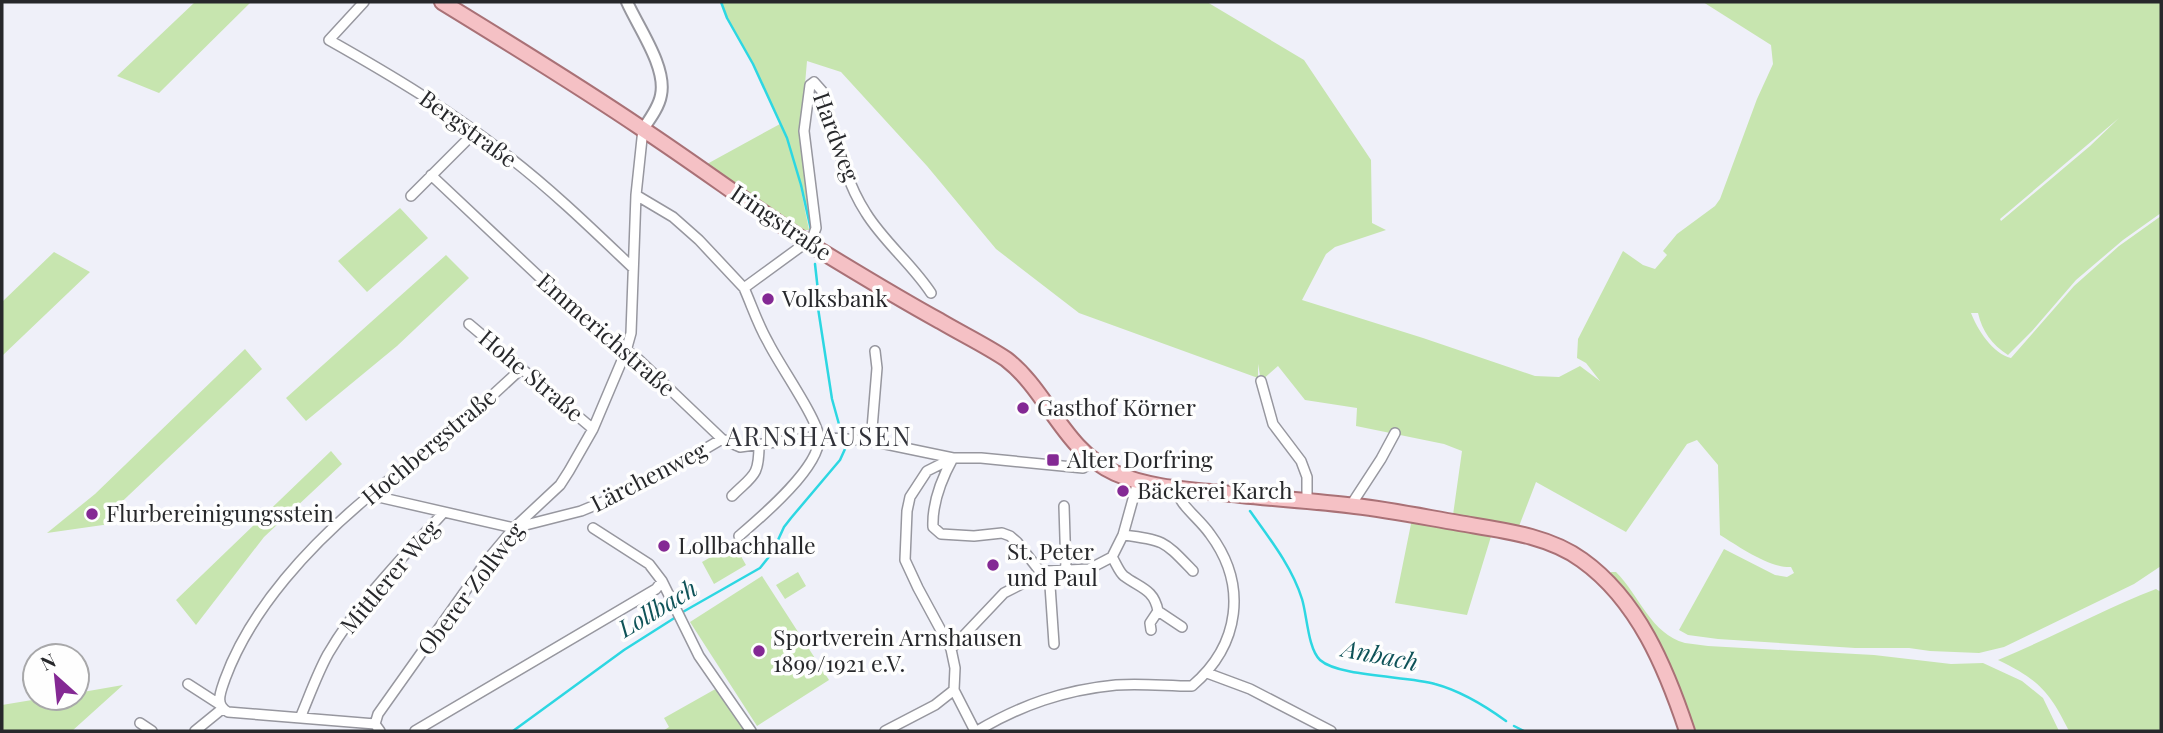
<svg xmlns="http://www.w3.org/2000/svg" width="2163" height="733" font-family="'Playfair Display',serif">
  <rect width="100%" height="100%" fill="#eff0f9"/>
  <path fill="#c7e5af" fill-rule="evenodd" d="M195,2h56l-92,91 -42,-17z
    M721,2h486l97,58 67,100 1,63 14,7 -51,17 -9,7 -24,46 121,38 112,38 24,1 21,-11 20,15 -14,-18 -9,-5 1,-19 45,-88 20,14 12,4 12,-14 -4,-4 14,-17 38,-28 5,-7 37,-100 16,-35 -2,-19 -68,-43h458v211l-38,27 -47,40 -44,51 -24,24c-16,-10 -26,-24 -30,-42h-7c6,16 22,41 40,45l63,-72 45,-40 42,-30v350l-27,18 -130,63 -25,6 -49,-2 -21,-3h-54l-137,-9 -30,-4 -9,-5 45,-81 51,26 12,2 7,-4 -3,-6c-22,1 -53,-21 -71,-32l-2,-70 -21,-25 -10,4 -61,88 -90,-50 -20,52 -23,-4 -26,85 -72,-12 18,-89 39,8 10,-71 -18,-7 -88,-18 1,-18 -52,-8 -27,-34 -17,15 -3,-17v14l-179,-65 -83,-64 -69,-83 -86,-94 -34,-11 -6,70 2,28 9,69 -1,2 -13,-55 11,55h-5l-97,-66 73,-40 -27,-60 -26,-46zM2119,118l-29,28 -89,75 -1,-2z
    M400,208l28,30 -61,54 -29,-31z
    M54,252l36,20 -88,84v-54z
    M446,255l23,23 -72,68 -91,75 -20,-23z
    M245,349l17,20 -152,144 7,10 -70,10 48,-39z
    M331,451l11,13 -78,73 -68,88 -20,-25z
    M734,544l12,21 -32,19 -12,-22z
    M798,572l8,14 -21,13 -9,-14z
    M1611,572h5c23,23 35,62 69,71 8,1 15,2 23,3l166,9 77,9 32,-1 39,18 21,17 16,33h-366l-18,-54 -13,-26 -52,-76z
    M762,576l67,104 -72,46 -67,-104z
    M2156,589l5,3v139h-92c-20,-40 -30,-51 -71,-71 53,-22 104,-50 158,-71z
    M123,685l-51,46h-70v-26l42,-7h33v-5z
    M719,687l32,44h-88l6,-4 -5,-9z"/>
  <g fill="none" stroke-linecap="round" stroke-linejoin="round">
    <path stroke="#2dd7e2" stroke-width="2.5" d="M721,2l6,16 26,46 34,74 14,47 10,45
      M815,264l3,27
      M818,308l14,91 10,36
      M1250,511c20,28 42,56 52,88 5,16 6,50 18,61 19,17 88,16 115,24 26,7 49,21 71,37
      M681,613l79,-45 12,-15 12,-26 7,-9 49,-58 5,-11 -2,-7
      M1514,726l10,5
      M513,731l111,-81 52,-33"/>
    <g stroke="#97979f" stroke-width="12">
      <path id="minor" d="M364,2l-35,38c62,35 124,72 180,117 44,34 84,73 124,111
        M431,175l187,176h8l8,4 88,84 18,8 73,-10 34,2 24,2 82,17c-11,20 -21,46 -20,69l8,7 33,2 28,-3 8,3 7,6 25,32
        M636,195l37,22 26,23 45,48
        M411,196l64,-64
        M469,324l124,105
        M1261,381l12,43 28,37 6,16v24
        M871,441l6,-73 -2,-17
        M370,495l144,33 67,-17 63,-26 78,-46
        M732,496c21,-21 27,-19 27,-51
        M1351,505l30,-46 14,-26
        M1064,506l2,64
        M593,528l56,36 13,17 37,75 52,75
        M1123,535c42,5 41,6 70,36
        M739,536c21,-18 82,-69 80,-99 -2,-19 -41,-74 -51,-95 -10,-17 -16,-36 -24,-54l63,-46 6,-6 3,-8 -12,-97 6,-46 4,-3 8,9c12,40 21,87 44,122 18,29 46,51 65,80
        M1112,557c4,6 7,15 12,19 16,12 30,13 34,35l24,16
        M1049,571l5,73
        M1151,630l-1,-7 8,-12
        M951,649l53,-56 43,-22 42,-2 23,-12 11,-22 15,-54
        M1207,673l43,16 81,42
        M188,684l31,20
        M300,718c9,-21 17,-44 28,-64 31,-53 75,-97 116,-142
        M140,723l12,8
        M375,724l-147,-12c-14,-7 -7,-21 -3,-33 26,-71 86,-135 144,-183 26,-22 55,-40 80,-62 25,-21 48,-43 72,-65
        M195,731l27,-22
        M380,731l-5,-7 3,-10 110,-155 26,-31 46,-43 9,-14 24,-42 33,-78 5,-18 5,-138 7,-66
        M415,731l241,-142 6,-8
        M885,731l50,-26 19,-15
        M975,731l-21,-41 1,-22 -4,-19 -33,-61 -13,-28 2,-49 3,-14 17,-26 26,-13h28l102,10 10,-7
        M977,731c44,-26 87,-41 139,-46 25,-2 51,1 76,1 48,-41 56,-101 18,-152 -12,-17 -29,-27 -36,-47"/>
    </g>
    <g stroke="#97979f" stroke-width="14">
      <path id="tertiary" d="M627,2c11,25 40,65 34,93 -2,12 -11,24 -18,34"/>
    </g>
    <g stroke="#a97176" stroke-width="18">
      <path id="primary" d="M442,2c67,41 134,82 199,126 59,39 116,82 175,120 41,25 82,50 124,73 22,13 45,24 66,38 42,32 57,91 109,114 38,17 85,17 126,22 38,4 76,6 114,11 35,4 69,11 104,17 41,7 89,12 123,37 56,40 84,108 105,171"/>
    </g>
    <use href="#minor" stroke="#fff" stroke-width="9"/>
    <use href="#tertiary" stroke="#fff" stroke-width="10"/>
    <use href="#primary" stroke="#f5c1c5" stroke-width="14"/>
  </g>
  <g fill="#842994" stroke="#fefefe" stroke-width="2.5">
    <circle cx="768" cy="299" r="7"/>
    <circle cx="1023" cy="408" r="7"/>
    <rect x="1046" y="453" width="14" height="14" rx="3.5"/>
    <circle cx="1123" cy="491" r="7"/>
    <circle cx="92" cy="514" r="7"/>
    <circle cx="664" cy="546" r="7"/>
    <circle cx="993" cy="565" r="7"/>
    <circle cx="759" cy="651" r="7"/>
  </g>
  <g text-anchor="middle" stroke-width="7" stroke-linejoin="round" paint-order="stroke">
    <g font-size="23" fill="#27282b" stroke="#fefefe">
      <text transform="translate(468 129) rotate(36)" y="8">Bergstraße</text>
      <text transform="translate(836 137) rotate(70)" y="8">Hardweg</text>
      <text transform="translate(781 223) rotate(34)" y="8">Iringstraße</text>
      <text transform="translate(606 335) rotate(41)" y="8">Emmerichstraße</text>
      <text transform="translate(531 376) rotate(40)" y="8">Hohe Straße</text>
      <text transform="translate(429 447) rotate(-40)" y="8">Hochbergstraße</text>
      <text transform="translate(649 477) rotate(-27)" y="8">Lärchenweg</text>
      <text transform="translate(390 577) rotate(-50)" y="8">Mittlerer Weg</text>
      <text transform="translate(471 589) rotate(-53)" y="8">Oberer Zollweg</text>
    </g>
    <g font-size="23" fill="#27282b" stroke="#fefefe" text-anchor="start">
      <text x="782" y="307">Volksbank</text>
      <text x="1037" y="416">Gasthof Körner</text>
      <text x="1067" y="468">Alter Dorfring</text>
      <text x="1137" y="499">Bäckerei Karch</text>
      <text x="106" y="522">Flurbereinigungsstein</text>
      <text x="678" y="554">Lollbachhalle</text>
      <text x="1007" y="560">St. Peter<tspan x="1007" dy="26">und Paul</tspan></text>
      <text x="773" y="646">Sportverein Arnshausen<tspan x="773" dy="26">1899/1921 e.V.</tspan></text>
    </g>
    <g font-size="24" font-style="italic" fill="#0f5358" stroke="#fefefe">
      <text transform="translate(658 609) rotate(-31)" y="8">Lollbach</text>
      <text transform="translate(1380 656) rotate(11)" y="8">Anbach</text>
    </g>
    <g font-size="26" letter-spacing="2" fill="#313239" stroke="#fefefe">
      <text x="819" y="446">ARNSHAUSEN</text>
    </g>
  </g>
  <rect width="2163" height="733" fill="none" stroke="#27282b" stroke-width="7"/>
  <g transform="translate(56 677) rotate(333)"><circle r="33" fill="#fefefe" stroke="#a8a8aa" stroke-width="2"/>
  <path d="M0-5L12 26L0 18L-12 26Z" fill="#842994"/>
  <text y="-10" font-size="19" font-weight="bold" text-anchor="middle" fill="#27282b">N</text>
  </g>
</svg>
